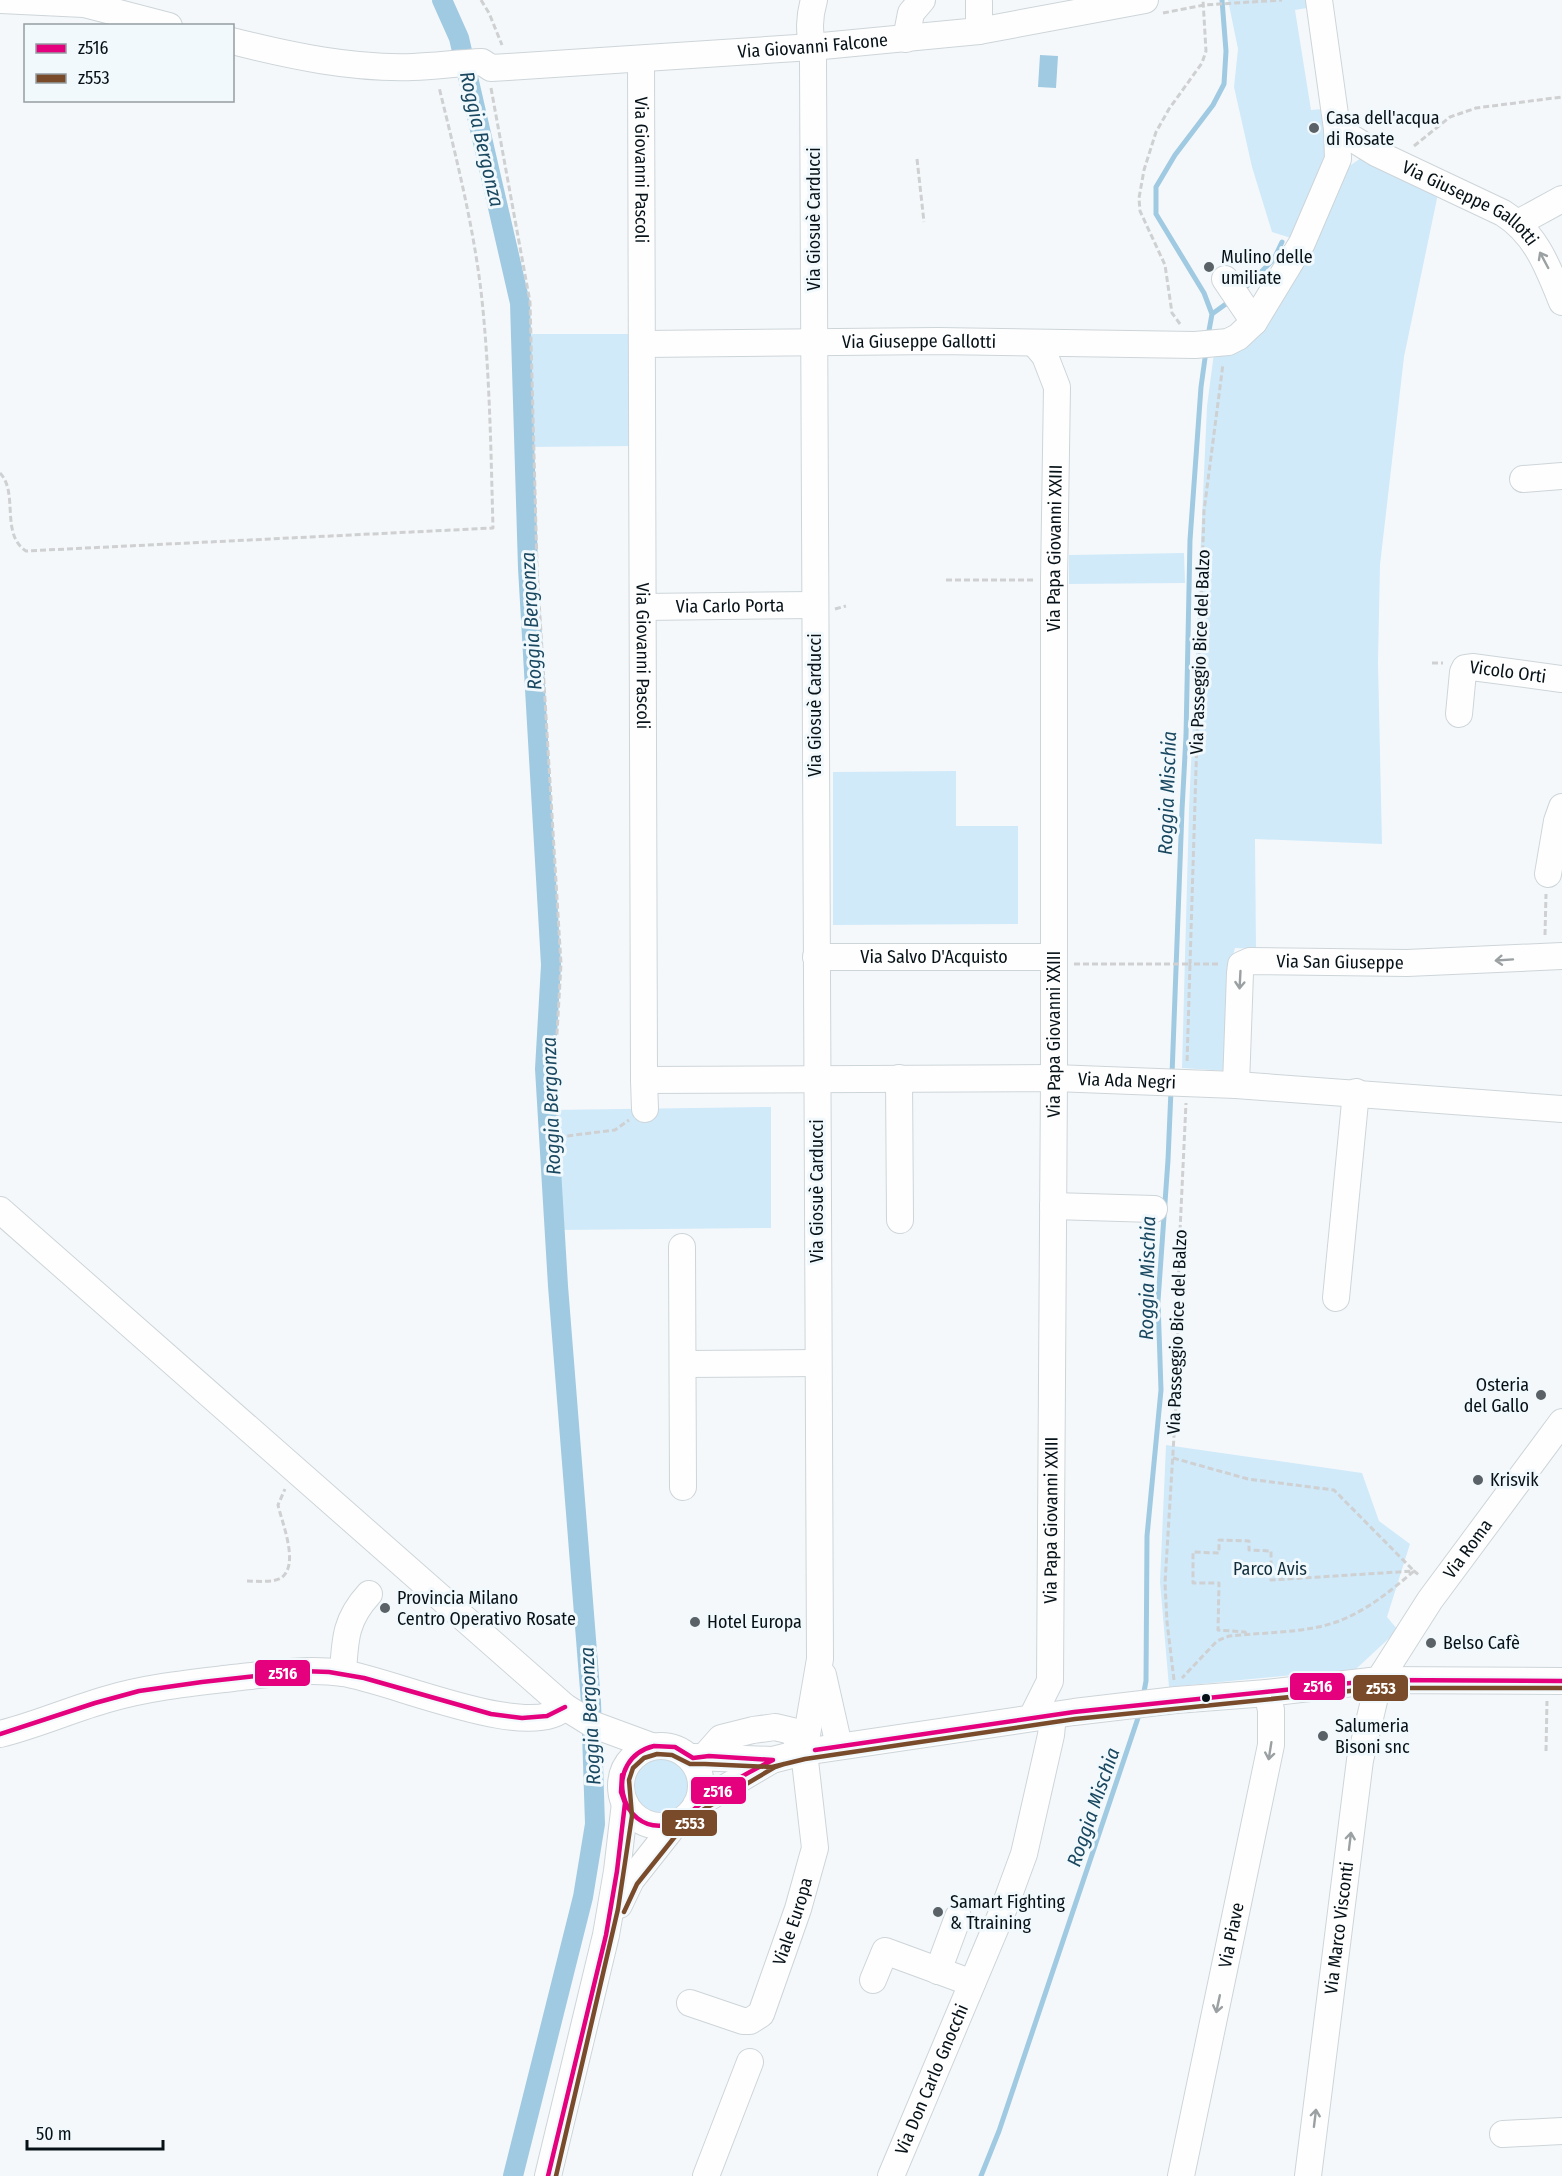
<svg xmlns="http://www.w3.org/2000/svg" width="1562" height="2176" font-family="'Fira Sans Condensed',sans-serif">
  <rect width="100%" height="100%" fill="#f5f8fa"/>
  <path fill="#d0eafa" d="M1228,0h84l1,7 -18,3 16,100 11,-1 5,22 -1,23 -32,85 -22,-7 -20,-65 -18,-80 4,-38z
    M1361,158l78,31 -35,168 -24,208 -2,97 4,182 -127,-5 1,110 -21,-1 -6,21 -1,102 -46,-3 7,-259 18,-403 7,-53 134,-186z
    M522,334h113v112l-108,1z
    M1184,553l1,30 -116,1v-29z
    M956,771v55h62v98l-185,1v-153z
    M771,1107v121l-213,2 -8,-120z
    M1166,1445l196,28 17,48 31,23 -23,73 11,13 -42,39 -187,18 -9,-105z
    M630 1786a32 32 0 1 1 64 0a32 32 0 1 1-64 0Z"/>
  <path fill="#a0cae2" d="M1040,55l18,1 -2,32 -18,-1z"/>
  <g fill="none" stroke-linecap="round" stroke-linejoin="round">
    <path stroke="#a0cae2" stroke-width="5" d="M1242,291l32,-32 8,-17
      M1212,314l18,-13
      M1208,336l4,-22 -8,-21 -48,-79v-27l19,-32 38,-50 11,-21 2,-33 -4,-51
      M1172,1075l10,-265 4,-74 4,-196 11,-153 5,-36
      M1143,1697l3,-16 1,-145 14,-146 -3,-89 10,-141 3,-70
      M981,2176l18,-45 141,-419"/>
    <path stroke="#a0cae2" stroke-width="20" d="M442,0l17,38 61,265 8,265 23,397 -6,104 13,217 33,416 4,122 -12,73 -70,279"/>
    <g stroke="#cdd5d9" stroke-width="28">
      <g id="minor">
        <path d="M0,0l84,4 85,22"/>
        <path d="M979,31v-29"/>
        <path d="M906,39l5,-26 11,-13"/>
        <path id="s1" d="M232,41c59,15 121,28 181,26 23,-1 46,-4 69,-5l9,6 17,-1 304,-20 167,-16 166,-31"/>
        <path id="s2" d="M641,59l3,1021 410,-2 182,7 326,24"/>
        <path id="s3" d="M1337,129l39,24 127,60c33,21 45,54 59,89"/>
        <path d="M1518,223l44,-24"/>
        <path d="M1225,279l29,43"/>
        <path id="s4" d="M643,344l295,-3 257,4 33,-3 10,-5 16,-15 48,-79 36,-84 -1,-30 -18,-129"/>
        <path d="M1523,479l39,-3"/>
        <path id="s5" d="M644,607l171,-2"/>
        <path id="s6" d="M1459,714l4,-42 2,-4 7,-1 90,12"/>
        <path d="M1548,874l9,-53 5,-14"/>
        <path id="s7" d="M816,957h236"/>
        <path d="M899,1078l1,142"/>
        <path d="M644,1080l1,29"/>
        <path id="s8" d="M1236,1085l4,-112 1,-8 9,-4 157,2 155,-7"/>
        <path d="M1053,1206l101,3"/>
        <path d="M0,1210l565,497 29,18 57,21"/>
        <path d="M682,1247l1,240"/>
        <path d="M1336,1298l20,-206"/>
        <path d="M683,1364l134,-1"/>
        <path d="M343,1673c2,-33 2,-53 26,-79"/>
        <path d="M823,1675l16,71"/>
        <path id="s9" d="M1032,1717l18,-36 4,-603v-498l3,-193 -12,-31 -10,-12"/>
        <path d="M0,1734c37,-9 72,-25 108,-35 41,-12 83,-16 125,-21 35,-4 74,-10 109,-5 47,6 188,70 223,34"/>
        <circle cx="661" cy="1786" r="40"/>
        <path d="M705,1756l16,-18 32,-8 22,-3 17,4 12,21"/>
        <path d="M694,1757l78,3"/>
        <path d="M696,1805l76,-45 32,-8 270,-40 102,-12 91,-7 112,-13 183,1"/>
        <path d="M619,1905l12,-25 45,-57"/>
        <path d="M938,1971l20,-54"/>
        <path d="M873,1980l12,-29 87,32"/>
        <path id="s10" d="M690,2003l53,18h7l11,-7 37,-105 17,-61 -11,-96 16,-93 -7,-1599c-2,-23 -6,-36 1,-60"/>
        <path d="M1503,2134l59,-3"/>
        <path d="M548,2176l58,-241 11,-64 8,-68"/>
        <path d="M706,2176l44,-114"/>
        <path id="s11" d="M891,2176l115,-273 18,-49 27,-119 2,-20"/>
        <path id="s12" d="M1181,2176l90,-431v-35l-4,-17"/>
        <path id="s13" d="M1308,2176l52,-416 19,-80 51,-80 132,-178"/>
      </g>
    </g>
    <path stroke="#cfd0d1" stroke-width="3" stroke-dasharray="6 3" stroke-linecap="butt" d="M481,0l8,13 13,32
      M1163,13l41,-8 78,-5
      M491,88l39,214 7,265 24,397 -6,104 4,69 56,-7 14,-10
      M1414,146l36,-29 26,-9 86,-11
      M917,159l7,63
      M1180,324l-8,-11 -7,-48 -25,-54 -1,-13 5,-28 12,-38 13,-23 33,-46 4,-12 -3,-51
      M0,473c19,20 0,61 26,78l467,-23c-2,-72 -3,-145 -10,-218 -7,-75 -26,-149 -44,-223
      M946,580h88
      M835,609l11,-3
      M1432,663h11
      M1545,935l1,-41
      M1074,964h116l-3,99
      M1218,964h-28l14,-453 19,-147
      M1173,1458l75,21 86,11 80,81c-28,24 -59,49 -96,56 -28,6 -61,6 -89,9l-12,5 -35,37
      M247,1581c10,0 25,2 34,-3 19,-13 1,-55 -3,-73l7,-16
      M1246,1634l-1,-2 -27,-2 1,-47h-26v-31l26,1v-13l30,1v9l22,1v29l143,-9 6,5
      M1174,1680l-7,-58 -2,-39 12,-196 2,-135 7,-149
      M1546,1751l1,-50"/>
    <use href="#minor" stroke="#fefefe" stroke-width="26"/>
    <g stroke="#f2f9fd" stroke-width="9">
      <path id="bus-1" d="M1074,1712l305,-32 183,1
        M0,1734l95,-31 44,-12 63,-9 99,-11 28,1 35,6 127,36 31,4 25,-2 18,-9
        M654,1746l21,1 18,11 16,-2 64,4c-22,11 -44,23 -64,37 -13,9 -26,26 -42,28 -48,9 -65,-66 -13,-79z
        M815,1750l259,-38
        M815,1750l259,-38
        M548,2176l58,-241 11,-64 8,-68 -4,-11 1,-17"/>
    </g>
    <g stroke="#f2f9fd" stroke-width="9">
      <path id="bus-2" d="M624,1912l13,-28 44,-55 9,-6 11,-12 74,-44 9,-3
        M556,2176l62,-267 14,-93 -3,-36 4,-12 11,-10 13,-4 15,1 18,9h15l67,3 33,-8 270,-40 304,-31h183"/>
    </g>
    <use href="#bus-1" stroke="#e5007d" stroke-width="4.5"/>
    <use href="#bus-2" stroke="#7a4b2a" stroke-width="4.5"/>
  </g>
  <defs><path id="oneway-shaft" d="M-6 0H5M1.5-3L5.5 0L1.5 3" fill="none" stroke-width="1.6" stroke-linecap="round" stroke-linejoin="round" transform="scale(1.5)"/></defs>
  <g stroke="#9ba0a2">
    <use href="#oneway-shaft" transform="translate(1544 260) rotate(-118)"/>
    <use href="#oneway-shaft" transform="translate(1504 960) rotate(176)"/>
    <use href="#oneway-shaft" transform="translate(1240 980) rotate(93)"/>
    <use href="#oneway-shaft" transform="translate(1270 1751) rotate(99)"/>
    <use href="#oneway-shaft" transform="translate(1350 1841) rotate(-83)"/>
    <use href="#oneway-shaft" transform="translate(1218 2004) rotate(102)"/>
    <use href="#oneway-shaft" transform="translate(1315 2118) rotate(-83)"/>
  </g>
  <g fill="#5a6267" stroke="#f2f9fd" stroke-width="2">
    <circle cx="1314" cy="128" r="6"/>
    <circle cx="1209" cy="267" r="6"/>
    <circle cx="1541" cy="1395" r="6"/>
    <circle cx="1478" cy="1480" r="6"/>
    <circle cx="385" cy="1608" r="6"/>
    <circle cx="695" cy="1622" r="6"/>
    <circle cx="1431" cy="1643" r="6"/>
    <circle cx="1323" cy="1736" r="6"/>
    <circle cx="938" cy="1912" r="6"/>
  </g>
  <circle fill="#061218" stroke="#f2f9fd" stroke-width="2" cx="1206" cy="1698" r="5"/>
  <g text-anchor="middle" stroke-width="6" stroke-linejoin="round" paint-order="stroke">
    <g font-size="18" fill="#061218" stroke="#f2f9fd">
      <text dy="6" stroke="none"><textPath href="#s1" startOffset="586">Via Giovanni Falcone</textPath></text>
      <text dy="6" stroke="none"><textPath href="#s2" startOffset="111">Via Giovanni Pascoli</textPath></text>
      <text dy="6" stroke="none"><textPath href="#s3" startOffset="153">Via Giuseppe Gallotti</textPath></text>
      <text transform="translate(814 219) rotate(-90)" y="6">Via Giosuè Carducci</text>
      <text dy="6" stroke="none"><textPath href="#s4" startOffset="276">Via Giuseppe Gallotti</textPath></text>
      <text dy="6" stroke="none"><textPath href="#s9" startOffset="1173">Via Papa Giovanni XXIII</textPath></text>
      <text dy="6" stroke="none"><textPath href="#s5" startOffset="86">Via Carlo Porta</textPath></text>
      <text transform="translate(1200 652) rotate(-88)" y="6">Via Passeggio Bice del Balzo</text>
      <text dy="6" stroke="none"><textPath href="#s2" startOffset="597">Via Giovanni Pascoli</textPath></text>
      <text dy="6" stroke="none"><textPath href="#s6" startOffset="90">Vicolo Orti</textPath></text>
      <text transform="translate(815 705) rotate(-90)" y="6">Via Giosuè Carducci</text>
      <text dy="6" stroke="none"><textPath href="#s7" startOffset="118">Via Salvo D'Acquisto</textPath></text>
      <text dy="6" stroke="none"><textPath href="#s8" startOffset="220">Via San Giuseppe</textPath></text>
      <text dy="6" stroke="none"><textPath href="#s9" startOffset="687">Via Papa Giovanni XXIII</textPath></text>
      <text dy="6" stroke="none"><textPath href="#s2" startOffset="1504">Via Ada Negri</textPath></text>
      <text transform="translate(817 1191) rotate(-90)" y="6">Via Giosuè Carducci</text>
      <text transform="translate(1177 1332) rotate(-88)" y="6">Via Passeggio Bice del Balzo</text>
      <text dy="6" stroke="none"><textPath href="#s9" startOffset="201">Via Papa Giovanni XXIII</textPath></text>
      <text dy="6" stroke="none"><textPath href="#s13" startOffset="660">Via Roma</textPath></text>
      <text dy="6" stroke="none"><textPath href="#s10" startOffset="174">Viale Europa</textPath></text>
      <text dy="6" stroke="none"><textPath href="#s13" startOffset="250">Via Marco Visconti</textPath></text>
      <text dy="6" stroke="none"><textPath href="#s12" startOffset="246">Via Piave</textPath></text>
      <text dy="6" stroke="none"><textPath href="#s11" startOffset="105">Via Don Carlo Gnocchi</textPath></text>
    </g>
    <g font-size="18" fill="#061218" stroke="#f2f9fd" text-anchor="start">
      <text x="1326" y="124">Casa dell'acqua<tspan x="1326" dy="21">di Rosate</tspan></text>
      <text x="1221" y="263">Mulino delle<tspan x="1221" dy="21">umiliate</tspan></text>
      <text x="1529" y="1391" text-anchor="end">Osteria<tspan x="1529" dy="21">del Gallo</tspan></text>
      <text x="1490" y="1486">Krisvik</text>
      <text x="397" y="1604">Provincia Milano<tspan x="397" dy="21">Centro Operativo Rosate</tspan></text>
      <text x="707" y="1628">Hotel Europa</text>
      <text x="1443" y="1649">Belso Cafè</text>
      <text x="1335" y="1732">Salumeria<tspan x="1335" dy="21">Bisoni snc</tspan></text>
      <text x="950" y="1908">Samart Fighting<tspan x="950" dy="21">&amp; Ttraining</tspan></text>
    </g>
    <g font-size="18" fill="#112d3b" stroke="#f2f9fd">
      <text x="1270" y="1575">Parco Avis</text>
    </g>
    <g font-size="20" font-style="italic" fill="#1a4860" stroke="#f2f9fd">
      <text transform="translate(482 139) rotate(77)" y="7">Roggia Bergonza</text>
      <text transform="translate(531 621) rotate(-93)" y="7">Roggia Bergonza</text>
      <text transform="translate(1167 793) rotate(-88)" y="7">Roggia Mischia</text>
      <text transform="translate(551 1106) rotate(-92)" y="7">Roggia Bergonza</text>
      <text transform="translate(1147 1278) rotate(-89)" y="7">Roggia Mischia</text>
      <text transform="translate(590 1716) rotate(-93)" y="7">Roggia Bergonza</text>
      <text transform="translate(1093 1807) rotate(-71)" y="7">Roggia Mischia</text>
    </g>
  </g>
  <g stroke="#f2f9fd" stroke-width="2">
    <rect x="254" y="1659" width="57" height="28" rx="6" fill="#e5007d"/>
    <rect x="1289" y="1672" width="57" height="29" rx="6" fill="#e5007d"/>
    <rect x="1352" y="1674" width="57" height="28" rx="6" fill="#7a4b2a"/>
    <rect x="690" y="1776" width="57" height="29" rx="6" fill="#e5007d"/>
    <rect x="661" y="1809" width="57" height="28" rx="6" fill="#7a4b2a"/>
  </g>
  <g font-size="16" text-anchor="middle" font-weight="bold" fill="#fff">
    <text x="283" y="1679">z516</text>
    <text x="1318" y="1692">z516</text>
    <text x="1381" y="1694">z553</text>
    <text x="718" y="1797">z516</text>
    <text x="690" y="1829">z553</text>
  </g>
  <rect x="24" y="24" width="210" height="78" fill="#f2f9fd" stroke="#949da1" stroke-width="1.5"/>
  <rect x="36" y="44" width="30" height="9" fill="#e5007d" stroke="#949da1" stroke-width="1.5"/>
  <text x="78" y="54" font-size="18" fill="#061218">z516</text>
  <rect x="36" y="74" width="30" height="9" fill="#7a4b2a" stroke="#949da1" stroke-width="1.5"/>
  <text x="78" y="84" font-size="18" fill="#061218">z553</text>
  <path d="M27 2140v9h136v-9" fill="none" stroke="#061218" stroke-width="3"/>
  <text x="36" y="2140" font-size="18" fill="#061218" stroke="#f2f9fd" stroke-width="4.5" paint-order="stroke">50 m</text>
</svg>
